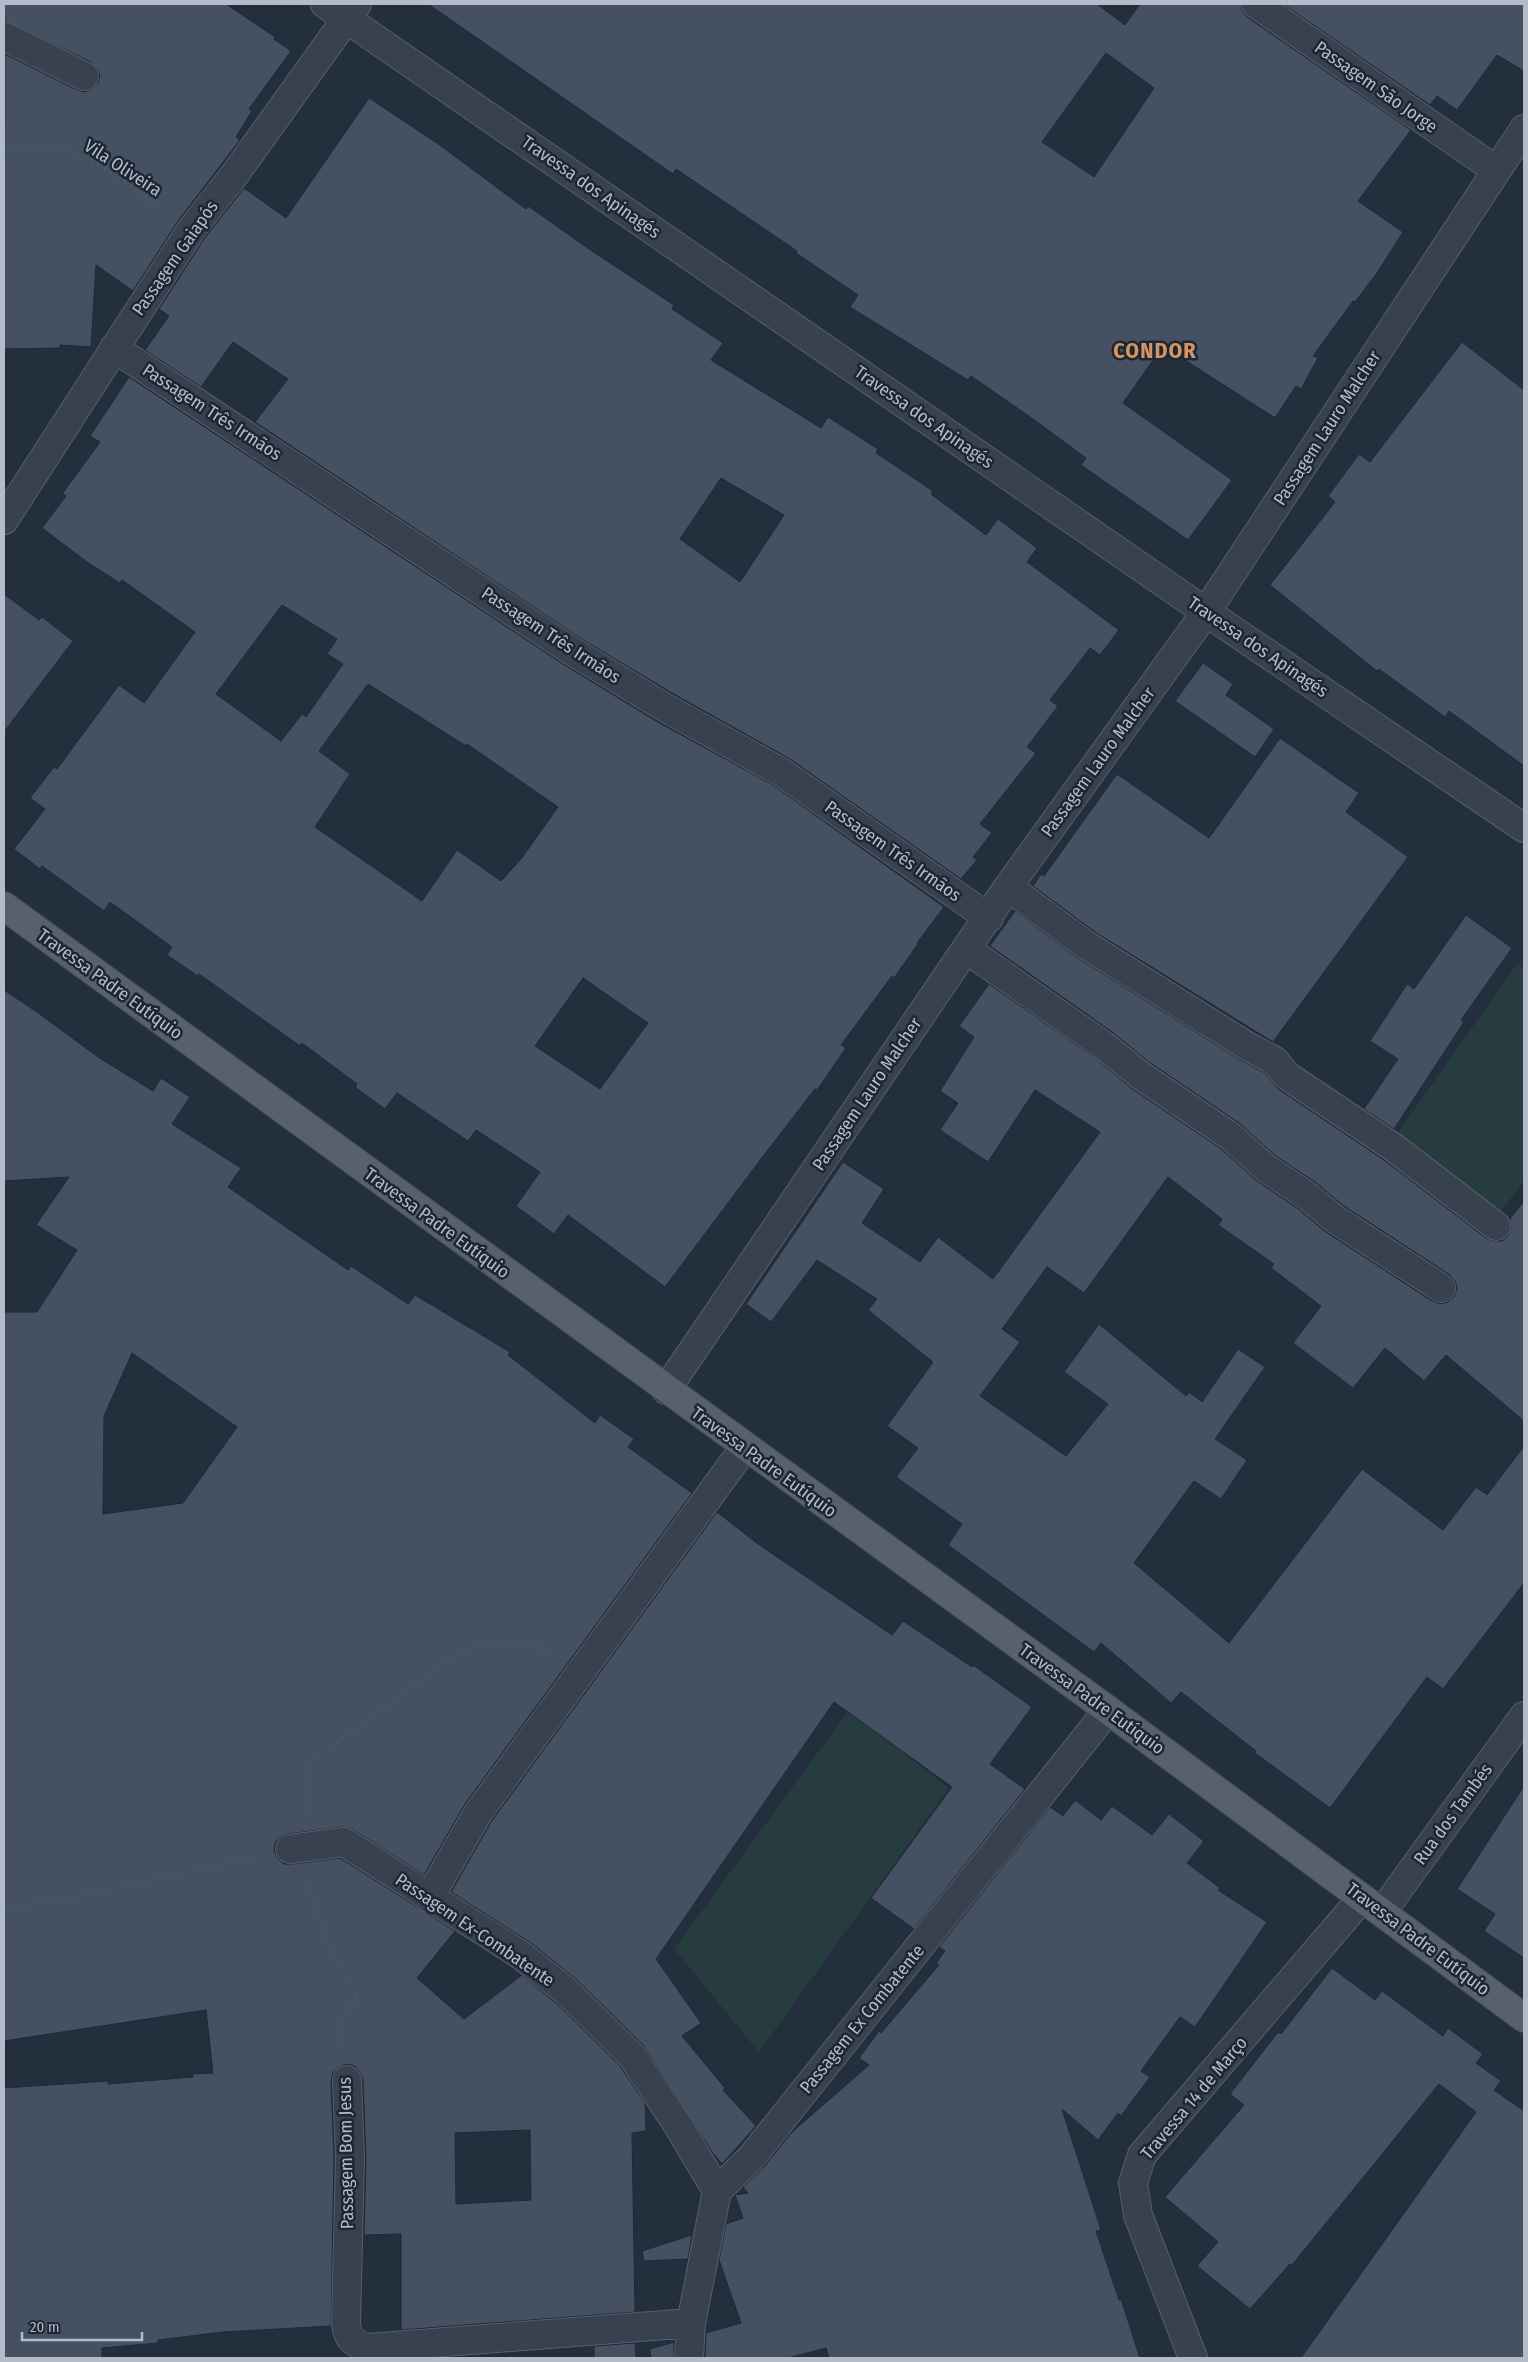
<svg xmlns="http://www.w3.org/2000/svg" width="1528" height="2362" font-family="'Fira Sans Condensed',sans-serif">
  <rect width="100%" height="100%" fill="#242f3e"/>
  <path fill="#263c3f" d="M1517,964l7,5v211l-26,36 -107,-74z
    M849,1710l100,78 -190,264 -85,-103z"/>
  <path fill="#455162" stroke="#1f2835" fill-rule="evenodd" d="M4,4h222l49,33 -1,2 17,12 -42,58 3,2 -16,26 4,3 -62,81 -45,70 -37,-26 -5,82 -31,-2v3l-56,1 1,-295 72,36 7,2 8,-3 6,-6 2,-7 -3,-8 -6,-6 -86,-41z
    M428,4h669l28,21 15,-21h101l1,7 5,6 164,113 -53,71 45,31 -26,41 -22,29 -2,-1 -40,55 5,2 -17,31 -5,-3 -21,32 -112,-72 -40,57 109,77 -44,60 -107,-75 5,-7 -53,-39 -62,-43 -3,4 -118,-73 8,-12 -62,-42 1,-2 -121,-82 -3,5zM1106,53l48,35 -60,89 -52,-35z
    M1283,4h241v67l-27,-16 -40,55 -20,-14 -7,9z
    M369,98l68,45 89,66 2,-3 64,45 82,54 -2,4 51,34 -12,17 110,68 7,-11 50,32 -2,4 57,38 -2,3 55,41 12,-16 39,29 -10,14 92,68 -19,25 -10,-7 -40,52 8,6 -31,41 9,6 -56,71 12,9 -19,24 4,3 -16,19 -171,-120 -118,-66 -92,-55 -325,-216 33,-43 -55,-37 -32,45 -56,-37 24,-34 -10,-7 45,-70 40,-51 42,30zM721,478l63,37 -44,67 -60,-43z
    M1462,342l62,48v376l-75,-55 -4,6 -66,-48 -2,2 -107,-86 65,-83 -7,-6 31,-42 11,8z
    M129,377l434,287 93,57 117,64 171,122 -27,36 1,1 -24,34 -2,-2 -51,69 5,3 -29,42 -2,-1 -51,66 -99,132 -97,-72 -14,19 -38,-28 24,-34 -64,-42 -8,11 -71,-48 -12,16 -30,-22 2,-3 -55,-41 -2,3 -101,-72 -1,2 -31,-21 5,-8 -62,-45 -6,9 -62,-45 -2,3 -26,-20 31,-40 -15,-11 24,-31 3,2 62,-84 25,18 51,-71 -73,-52 -2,3 -33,-21 -45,-34 24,-32 -4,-2 38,-52 -10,-6zM282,605l55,34 -10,15 16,10 -37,53 -4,-3 -21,27 -65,-47zM368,684l98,62 1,-2 91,63 -37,52 -20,22 -44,-31 -35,51 -107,-74 35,-53 -31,-23zM583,978l65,45 -48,66 -65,-43z
    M4,594l35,26 3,-3 31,24 -69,91z
    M1203,663l30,21 -7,11 48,34 -19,28 -80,-56z
    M1280,738l79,55 -13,19 62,45 -135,185 -178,-110 -62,-46 8,-12 3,2 73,-102 92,64z
    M1015,911l63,47 161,101 26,14 12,15 107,72 102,78 8,3h8l6,-5 3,-8 -1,-9 14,-18v220l-78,-66 -22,26 -39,-33 -32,40 -60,-45 28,-37 -50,-38 3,-4 -56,-39 4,-6 -54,-42 -84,116 -37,-26 -45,62 18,13 -40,54 86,60 42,-52 -44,-32 35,-48 87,72 3,-4 13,10 36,-53 27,18 -50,72 32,21 -26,39 -27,-18 -60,82 95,80 133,-174 81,61 33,-43 11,8 37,-49v137l-81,106 -16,-12 -97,131 -75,-55 1,-2 -75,-59 -10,11 -70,-60 -7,9 -146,-107 14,-21 -66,-47 22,-29 -31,-22 46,-64 -65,-52 9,-11 -60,-39 -46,62 -25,-18 97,-142 41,27 -22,34 58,39 18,-25 55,42 107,-147 -65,-42 -47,72 -48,-32 18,-27 -18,-12 34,-54 -15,-11 30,-42 105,73 37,31 89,60 37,33 40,27 29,24 106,69 9,3 7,-2 6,-5 3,-9 -2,-7 -5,-6 -106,-69 -29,-24 -38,-25 -38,-34 -90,-61 -37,-30 -122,-86z
    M1466,915l46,33 -51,72 3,2 -70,107 -30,-20 34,-50 -28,-18 37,-57 7,5z
    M4,990l33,22 61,45 55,34 8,-13 29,19 -18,27 69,44 -13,19 120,83 3,-4 57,38 7,-9 95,57 -2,3 87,68 5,-8 34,24 -6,8 64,46 -227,311 -41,71 -72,-46 -9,-2 -55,7 -8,3 -5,6 -1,8 4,8 6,5h8l48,-6 115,73 -38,47 47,41 58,-44 34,28 64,63 25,37 1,28 -14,2 3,179 -234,18v-96l-37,1 2,-77 -3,-79 -3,-7 -5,-6 -9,-2 -7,3 -6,5 -2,9 3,77 -3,168 -108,6 -65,8v3l-56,5v10h-98v-270l104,-7v3l85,-7v-3l20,-1 -7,-63 -202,31v-729h33l40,-62 -41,-25 33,-48 -65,4zM132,1353l105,74 -54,76 -80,11 1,-98zM530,2130l1,70 -75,4 -1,-71z
    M717,1512l41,32 134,91 11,-14 69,46 1,-2 59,42 -42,57 35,25 -111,140 -43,-31 81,-111 -118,-85 -178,257 45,64 -19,13 43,52 -2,2 33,36 -34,38 -9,-11 -70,-108 -66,-65 -46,-37 -80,-51 40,-70z
    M1524,1786v172l-40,-27 11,-17 -38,-25z
    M1075,1800l26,20 11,-14 40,29 17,-21 35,27 -17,22 33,25 -2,2 49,32 -72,105 -15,-10 -39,54 9,6 -29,39 -3,-3 -20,27 -36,-31 39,121 -5,1 23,69 2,-1 19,59h-311l-3,-10 -38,10h-83l1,-25 35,-10 -22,-63 7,-36 17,-6 -8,-23 13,-2 -5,-6 20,-19 29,-36 77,-67 -10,-7 20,-27 2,2 58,-68 -3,-2 9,-12 -6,-4 111,-140 13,9z
    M1332,1968l43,32 7,-9 61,45 5,-8 35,26 -7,9 25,18 -7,9 30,21v247h-223l175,-246 -37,-28 -147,181 -2,-1 -40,45 -53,-43 21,-24 -53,-45 79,-92 -14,-11 48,-62 3,2z
    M692,2235l-4,24 -44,2 -2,-10z
    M674,2342v16h-23l-1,-9z
    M635,2343l1,15h-42v-12z"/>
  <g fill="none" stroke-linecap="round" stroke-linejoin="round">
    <g stroke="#565f6c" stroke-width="30">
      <path id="minor" d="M325,4l881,608 318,216
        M1256,4l240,166
        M4,36l80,40
        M114,348l458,303 92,56 117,65 208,146
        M4,520l187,-290 44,-56 122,-170
        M1008,887l78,58 161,101 28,15 11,14 107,72 103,79
        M966,949l137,96 37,30 90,61 37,33 39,26 29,24 106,69
        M666,1390l342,-503 198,-275 318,-483
        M290,1849l54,-7 177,113 45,36 66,65 47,71 38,64
        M429,1898l49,-85 267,-366
        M1382,1912l142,-196
        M347,2080l3,78 -4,165c1,15 8,21 22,25l323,-25
        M689,2358l2,-35 26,-132 34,-33 357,-448
        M1193,2358l-55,-143 -5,-32 9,-28 220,-257"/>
    </g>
    <g stroke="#414a57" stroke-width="30">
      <path id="major" d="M4,906l1104,804 416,308"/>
    </g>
    <path stroke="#44595c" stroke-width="3" stroke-dasharray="4 4" stroke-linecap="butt" d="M4,146c19,1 39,-1 58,3 34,6 72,41 100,61
      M311,1812v-51l86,-62 39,-32 34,-20 45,-6 20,3 17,11
      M307,1883l25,68 26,47 -21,22 3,27
      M4,1909l73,-12 181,-41"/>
    <use href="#minor" stroke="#38414e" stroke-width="28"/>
    <use href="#major" stroke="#56606e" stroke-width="28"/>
  </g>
  <g text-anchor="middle" stroke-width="5" stroke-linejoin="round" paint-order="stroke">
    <g font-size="18" fill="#b4bcc9" stroke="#1d2633">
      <text transform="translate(1376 87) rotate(35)" y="6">Passagem São Jorge</text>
      <text transform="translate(123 168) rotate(33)" y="6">Vila Oliveira</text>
      <text transform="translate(591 187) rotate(35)" y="6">Travessa dos Apinagés</text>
      <text transform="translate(175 258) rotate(-55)" y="6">Passagem Gaiapós</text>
      <text transform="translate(212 412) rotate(33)" y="6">Passagem Três Irmãos</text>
      <text transform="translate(924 417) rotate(35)" y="6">Travessa dos Apinagés</text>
      <text transform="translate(1327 428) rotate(-57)" y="6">Passagem Lauro Malcher</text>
      <text transform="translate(551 635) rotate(33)" y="6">Passagem Três Irmãos</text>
      <text transform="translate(1258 647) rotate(34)" y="6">Travessa dos Apinagés</text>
      <text transform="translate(1098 762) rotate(-54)" y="6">Passagem Lauro Malcher</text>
      <text transform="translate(893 851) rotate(35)" y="6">Passagem Três Irmãos</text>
      <text transform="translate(110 984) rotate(36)" y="6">Travessa Padre Eutíquio</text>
      <text transform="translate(867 1094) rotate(-56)" y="6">Passagem Lauro Malcher</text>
      <text transform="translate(437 1223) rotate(36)" y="6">Travessa Padre Eutíquio</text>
      <text transform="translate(764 1462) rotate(36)" y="6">Travessa Padre Eutíquio</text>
      <text transform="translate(1092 1699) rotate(36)" y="6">Travessa Padre Eutíquio</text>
      <text transform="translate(1453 1814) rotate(-54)" y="6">Rua dos Tambés</text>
      <text transform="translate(475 1930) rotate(34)" y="6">Passagem Ex-Combatente</text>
      <text transform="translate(1418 1939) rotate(37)" y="6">Travessa Padre Eutíquio</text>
      <text transform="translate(862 2019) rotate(-51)" y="6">Passagem Ex Combatente</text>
      <text transform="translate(1194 2098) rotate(-50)" y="6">Travessa 14 de Março</text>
      <text transform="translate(346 2153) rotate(-91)" y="6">Passagem Bom Jesus</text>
    </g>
    <g font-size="22" font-weight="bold" letter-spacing="1" fill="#d59563" stroke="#1d2633">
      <text x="1155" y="358">CONDOR</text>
    </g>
  </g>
  <rect width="1528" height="2362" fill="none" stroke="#b4bcc9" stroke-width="10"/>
  <path d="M22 2332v8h120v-8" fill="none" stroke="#b4bcc9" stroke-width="2.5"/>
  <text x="30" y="2332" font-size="15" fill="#b4bcc9" stroke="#1d2633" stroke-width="4" paint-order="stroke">20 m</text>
</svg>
